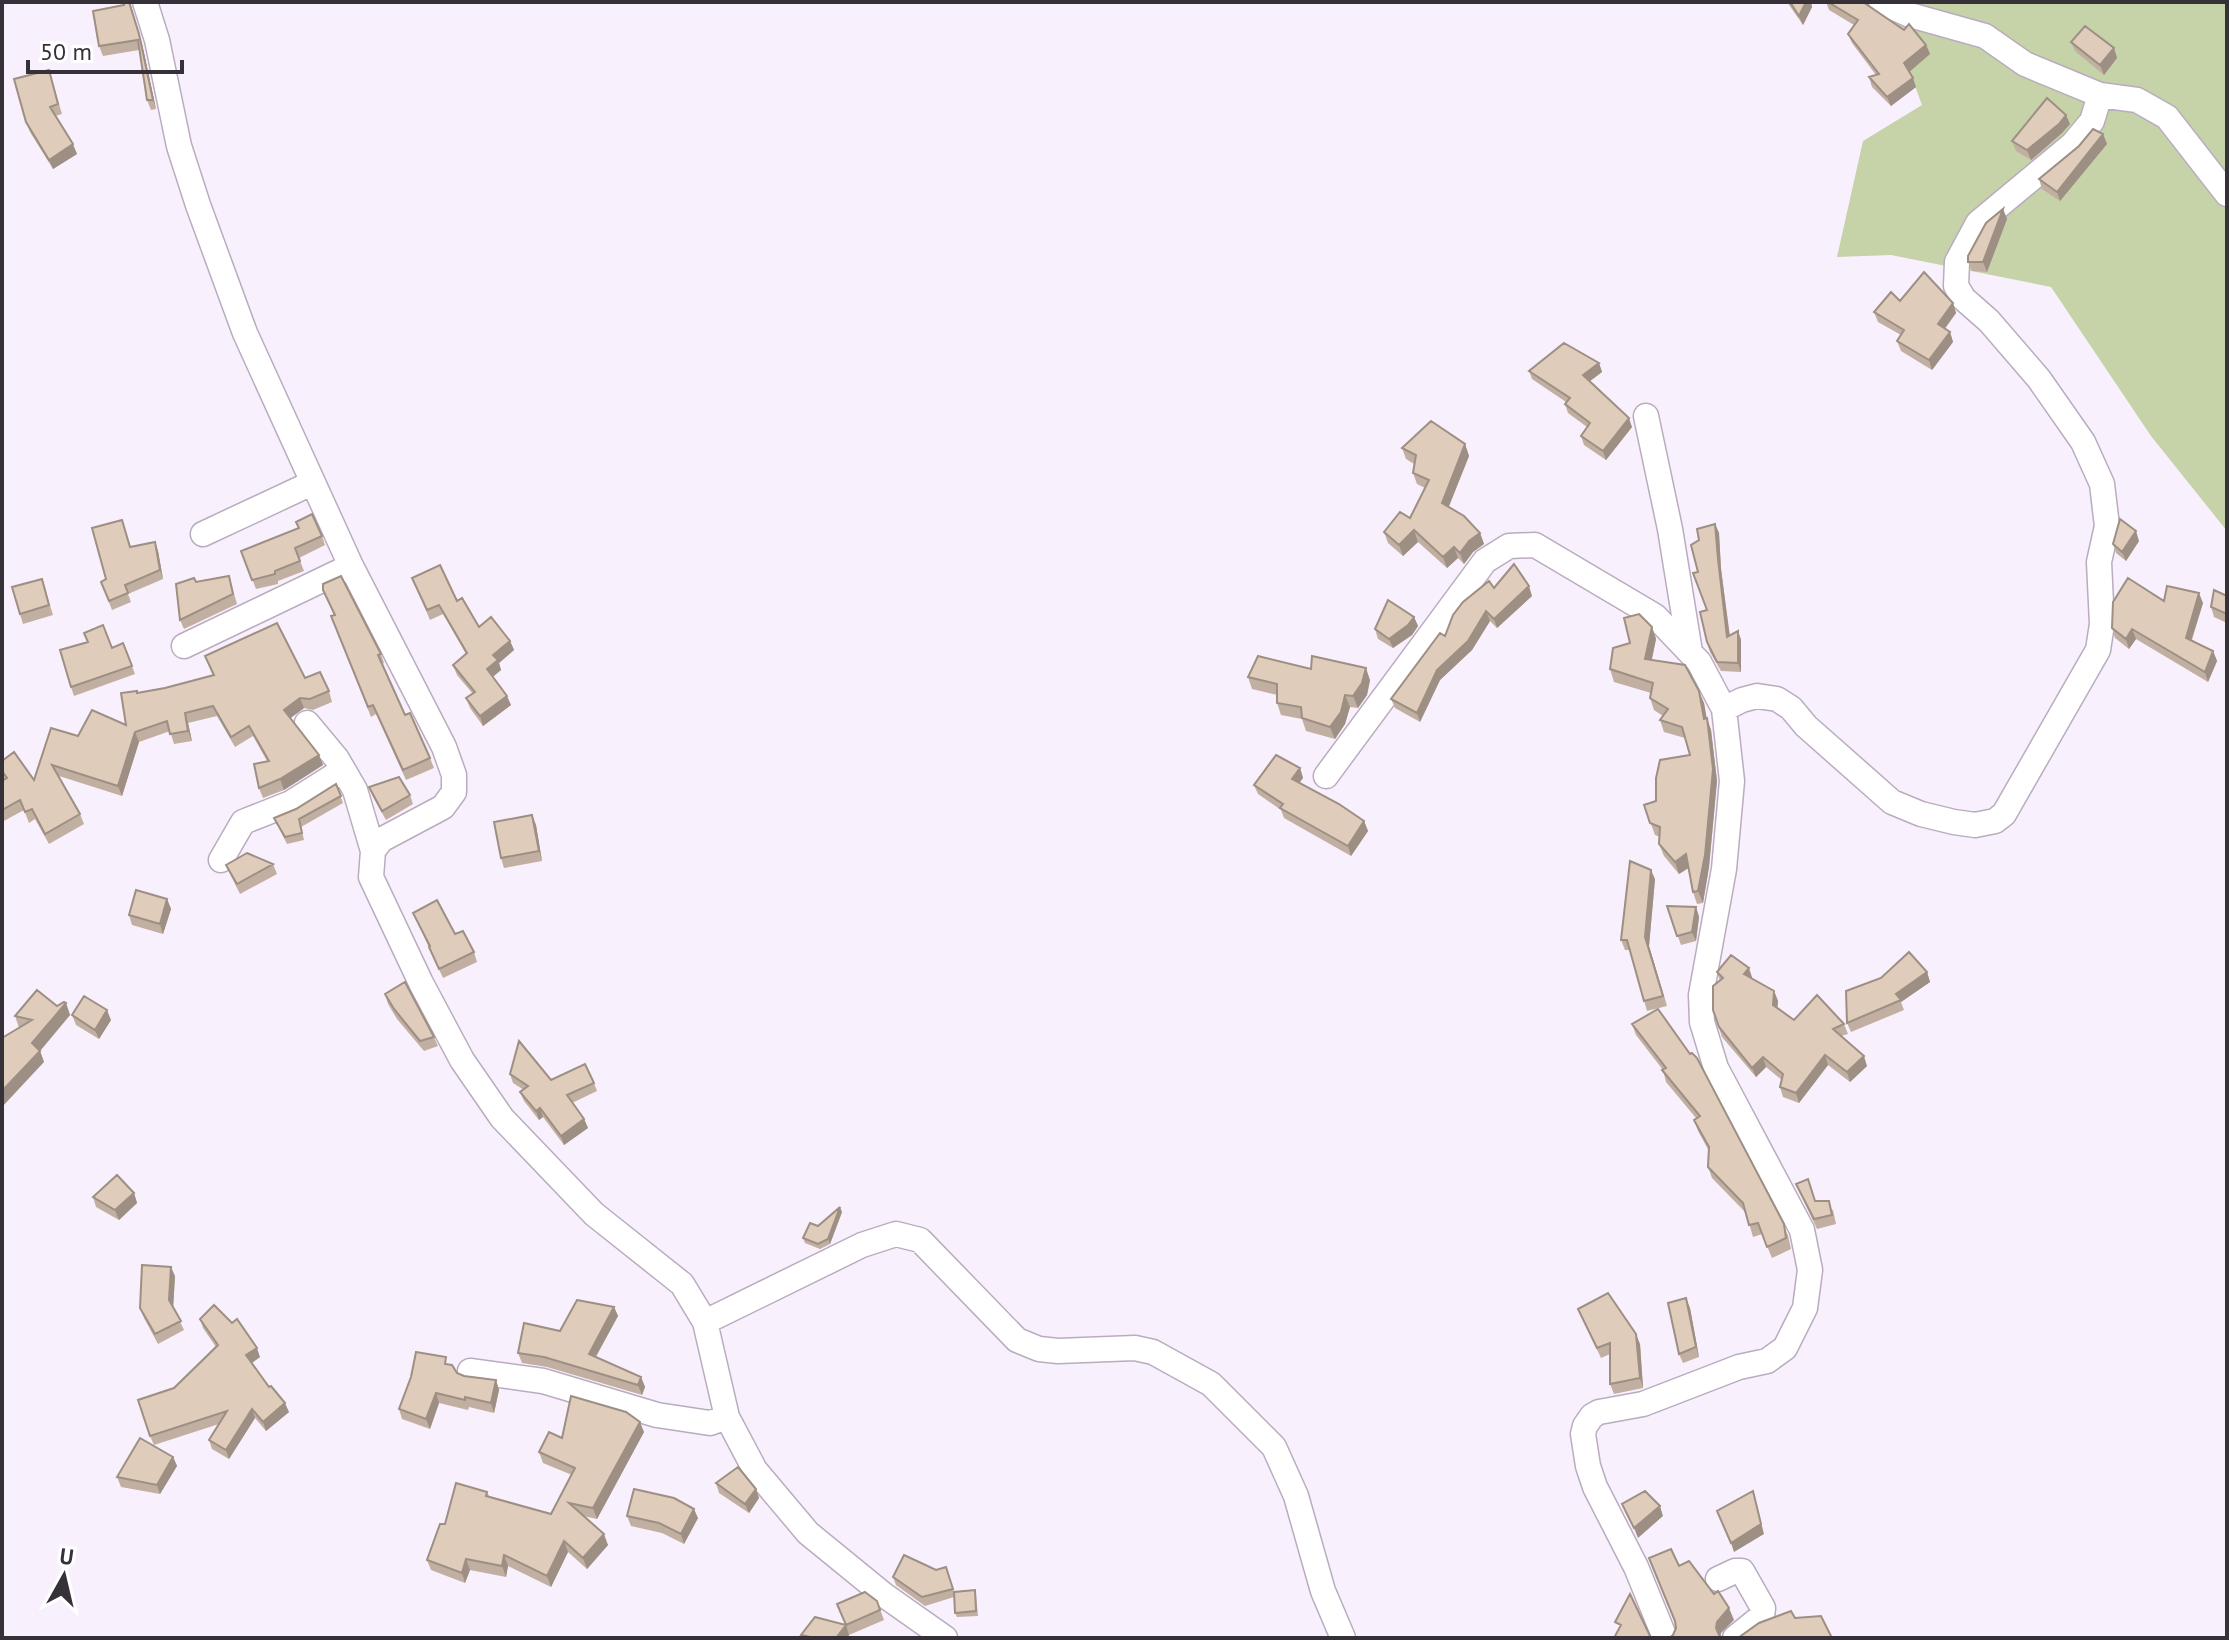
<svg xmlns="http://www.w3.org/2000/svg" width="2229" height="1640" font-family="'PT Sans',sans-serif">
  <rect width="100%" height="100%" fill="#f9f0fd"/>
  <path fill="#c6d2a7" d="M1884,2h343v529l-76,-95 -100,-149 -160,-32 -54,2 26,-116 59,-36z"/>
  <g fill="none" stroke-linecap="round" stroke-linejoin="round">
    <g stroke="#baacbf" stroke-width="27">
      <path id="minor" d="M145,2l12,38 22,106 19,59 47,128 106,233 93,181 10,28v17l-11,15 -62,33 -8,11 -2,26 50,106 41,77 40,58 92,96 88,70 23,38 22,95 28,53 53,63 76,62 61,43
        M1881,2l29,13 75,21 40,28 75,31
        M1646,416l24,113 20,123
        M203,534l109,-51
        M184,646l167,-80
        M1724,709l18,-9 15,-4 20,3 14,9 15,18 86,76 29,12 33,8 21,3 20,-4 9,-7 94,-164 4,-26 -3,-62 8,-36 -5,-42 -19,-42 -44,-63 -50,-58 -25,-22 -8,-13 1,-24 21,-39 95,-79 19,-23 8,-26 37,5 30,17 60,77
        M307,723l30,36 18,31 18,61
        M1326,776l159,-215 24,-15 26,-1 120,71 44,46 25,47 8,72 -8,88 -23,126 1,27 14,46 86,162 8,40 -5,38 -20,40 -18,13 -28,6 -96,37 -44,8 -7,4 -7,10 -2,8 5,32 7,21 41,80 29,71
        M221,860l22,-38 48,-19 52,-33
        M705,1322l157,-77 34,-11 24,6 97,100 22,9 19,2 77,-3 18,4 58,32 63,63 22,49 27,95 20,47
        M470,1371l73,10 114,34 53,8 17,-6
        M1718,1579l17,-8h7l21,37 -1,8 -27,22"/>
    </g>
    <use href="#minor" stroke="#fff" stroke-width="24"/>
  </g>
  <path fill="#c1afa1" d="M1787,2h24l1,5 -9,18z
    M1826,2h37l63,43 4,9 -21,18 7,15 -25,19 -19,-19 -3,-10 7,-2 -24,-32 -4,-9 6,-9 -25,-15z
    M131,6l11,38 14,65 -5,1 -4,-10 -8,-50 -36,6 -4,-10z
    M2071,42l43,6 3,10 -13,17 -29,-24z
    M49,70l13,44 -7,2 22,38 -24,15 -23,-37 -4,-10z
    M2070,124l-8,9 -31,27 -15,-9 -4,-10z
    M2103,134l4,10 -47,57 -18,-12 -3,-10z
    M2003,209l4,10 -20,53 -15,-1 -4,-9z
    M1900,301l53,2 3,10 -11,16 5,3 3,10 -21,28 -31,-19 -4,-10 4,-6 -23,-13 -4,-10z
    M1599,363l3,9 -12,9 42,46 -26,33 -22,-15 -3,-9 6,-9 -19,-14 -3,-9 1,-2 -34,-23 -3,-8z
    M1465,444l4,12 -21,51 32,26 4,11 -11,8 -9,12 -6,-6 -11,10 -29,-26 -15,14 -15,-13 -4,-11 26,-14 15,-30 -8,-4 -4,-11 1,-9 -8,-5 -4,-11z
    M296,522l26,14 3,9 -26,13 5,13 -26,10v3l-22,5 -15,-38 57,-23z
    M1715,524l4,9 2,36 9,67 8,-5 3,9v32l-20,-1 -11,-19 -3,-10v-32l-9,-38 1,-32z
    M125,529l5,18 25,-5 3,9 5,28 -35,15 3,8 -19,8 -11,-28 5,-3z
    M2139,541l-13,20 -10,-8 -3,-9z
    M229,576l8,28 -53,25 -4,-9 16,-38z
    M412,578l45,23 22,26 31,14 4,9 -15,13 2,7 -8,7 18,28 -28,21 -13,-18 -4,-10 7,-4 -16,-19 -4,-10 13,-11 -23,-40 -13,6z
    M1494,588l38,8 -35,32 -7,-7 -18,29 -32,30 -20,42 -25,-14 -4,-9 54,-63z
    M45,589l8,26 -30,9 -3,-10z
    M323,590l58,64 3,9 -2,1 23,51 25,43 4,10 -28,12 -30,-66 -5,3 -8,-20 -32,-81 3,-1z
    M2227,596v27l-13,-6 -3,-10z
    M2164,601l39,2 -11,37 21,11 4,10 -9,21 -72,-43 -7,10 -14,-11 -3,-10z
    M1414,617l4,9 -6,9 -19,13 -15,-9 -3,-10z
    M1652,627l4,12 -4,21 52,43 2,15 5,12 6,51 -8,86 -6,36 -6,1 -4,-12 -4,-24 -10,6 -15,-18 -5,-12 1,-7 -5,-2 -11,-30 12,-4 34,-46 -5,-17 -21,-6 -4,-12 3,-4 -9,-6 -4,-12 1,-5 -37,-11 -4,-13 20,-26z
    M123,643l12,31 -61,22 -3,-9z
    M205,656l100,22 24,13 3,11 -19,8 -9,-2 -14,10 29,37 4,10 -39,25 -21,8 -4,-10 8,-27 -14,-25 -18,11 -18,-31 -29,7 4,18 -18,3 -4,-13 -31,11 -17,54 -63,-20 21,38 4,10 -35,20 -14,-25 -6,4 -5,-13 -22,12v-41l2,-2 -2,-3v-15l32,19 44,-44 48,-11 12,-32 27,-5 48,-12z
    M1311,669l59,11 -3,15 -9,13 -8,-1 -5,17 -10,15 -29,-8 -4,-12 -21,-4 -4,-12v-8l-25,-6 -4,-12z
    M1300,768l3,10 -4,5 65,38 4,10 -17,25 -67,-38 -3,-8 -23,-16 -4,-9z
    M336,784l7,19 -42,24 3,13 -17,4 -13,-26 22,-9z
    M369,787l41,8 3,9 -27,16 -13,-23z
    M532,815l4,10 6,36 -38,7 -3,-10z
    M273,864l4,10 -37,20 -10,-20 -4,-9z
    M1655,879l-6,67 18,60 -20,5 -17,-61h-5l-4,-10z
    M167,899l4,10 -8,25 -31,-9 -3,-10z
    M1667,906l29,1 3,10 -3,24 -15,4z
    M413,913l42,21 19,18 3,10 -34,16z
    M1717,972l35,5 -1,2 23,12 4,10 -1,7 17,12 50,4 4,10 -7,2 26,30 -17,16 -22,-17 -29,38 -16,-6 -3,-10 2,-7 -16,-13 -10,10 -34,-40 -9,-27 7,-29z
    M1927,972l3,10 -29,20 3,8 -53,22 -4,-9z
    M385,994l49,43 4,9 -14,5 -27,-32 -9,-15z
    M66,1003l4,12 -30,36 4,11 -25,-34 -4,-12z
    M1658,1009l130,226 3,14 -19,9 -10,-24 -9,3 -7,-24 -34,-35 -4,-11 1,-16 -11,-20 -4,-11 2,-2 -30,-36 -3,-12 -27,-35 -4,-11z
    M72,1015l39,5 -12,19 -23,-14z
    M510,1074l41,6 43,3 3,8 -25,12 12,16 4,9 -24,17 -21,-28 -4,3 -15,-19 -4,-9 4,-2 -11,-7z
    M1796,1184l19,17 18,9 3,14 -19,5z
    M134,1193l3,10 -18,17 -23,-13 -3,-10z
    M842,1212l-12,32 -10,5 -15,-6 -2,-5 15,-12z
    M175,1276l-2,31 11,23 -26,14 -14,-26 -4,-10z
    M614,1307l4,9 -22,41 45,20 4,10 -3,8 -95,-28 -25,-4 -4,-10 42,-22z
    M1690,1308l9,49 -16,6 -4,-9z
    M1578,1309l62,35 3,44 -29,6 -4,-10v-30l-9,4z
    M200,1319l60,38 -8,6 17,24 20,25 -23,19 -11,-13 -26,41 -17,-10 -3,-9 10,-16 -65,21 -4,-9 24,-48 42,-41 -13,-19z
    M449,1365l8,8 7,3 32,4 3,10 -5,23 -25,-6 -1,3 -29,-7 -9,26 -28,-10 -3,-10z
    M644,1432l-47,87 -14,-3 25,29 -21,24 -19,-17 -17,35 -43,-21 -2,11 -36,-7 -5,13 -34,-13 -4,-10 60,-68 2,4 62,18 21,-39 -29,-12 -4,-11 23,-14z
    M173,1457l4,9 -17,28 -39,-7 -4,-10z
    M716,1483l40,6 3,9 -10,15 -30,-20z
    M627,1516l71,2 -14,26 -22,-11 -31,-7z
    M946,1567l8,25 21,-2 1,5 2,21 -21,1 -2,-4 -1,-16 -29,9 -29,-21 -3,-8 43,-7z
    M877,1601l7,19 -35,15 -2,3h-45l-1,-3 44,-10z"/>
  <path fill="#9d8f83" d="M129,2h2v4l11,38 14,65 -3,-9z
    M1806,2h5l1,5 -9,18 -4,-9z
    M1926,45l4,9 -22,19 -4,-10z
    M2114,48l3,10 -13,17 -4,-10z
    M1913,78l3,9 -25,19 -4,-9z
    M2066,115l4,9 -8,9 -31,27 -4,-10z
    M2103,134l4,10 -47,57 -3,-9z
    M73,144l4,10 -24,15 -4,-9z
    M2003,209l4,10 -20,53 -4,-10z
    M1953,303l3,10 -15,20 -3,-9z
    M1950,332l3,10 -21,28 -3,-10z
    M1599,363l3,9 -16,12 -3,-9z
    M1629,418l3,9 -26,33 -3,-9z
    M1465,444l4,12 -23,58 -4,-11z
    M1715,524l4,9 2,36 10,78 -4,-10 -9,-78z
    M1414,530l4,12 -15,14 -4,-11z
    M2136,531l3,10 -13,20 -4,-9z
    M1480,533l4,11 -11,8 -9,12 -4,-11 9,-12z
    M155,542l3,9 5,28 -3,-9z
    M1454,547l4,11 -11,10 -4,-11z
    M1529,586l3,10 -35,32 -3,-9z
    M2199,593l4,10 -14,44 -3,-9z
    M1486,611l4,10 -18,29 -32,30 -20,42 -3,-9 20,-43z
    M1414,617l4,9 -6,9 -19,13 -4,-9z
    M1652,627l4,12 -7,32 -4,-12z
    M2132,629l4,10 -7,10 -3,-10z
    M1738,631l3,9v32l-3,-9z
    M510,641l4,9 -15,13 2,7 -10,8 -4,-9 6,-14z
    M2213,651l4,10 -9,21 -3,-10z
    M1366,668l4,12 -3,15 -9,13 -5,-12z
    M1699,691l5,12 4,22 -1,-7 4,12 6,51 -8,86 -6,36 -5,-12 6,-172z
    M1345,695l5,12 -5,17 -10,15 -5,-12z
    M507,696l4,9 -28,21 -3,-10z
    M300,698l4,10 -16,12 -4,-10z
    M185,713l3,10 4,18 -4,-10z
    M135,732l4,10 -17,54 -4,-10z
    M319,755l4,10 -39,25 -4,-11z
    M1300,768l3,10 -8,11 -3,-10z
    M532,815l4,10 6,36 -3,-10z
    M1364,821l4,10 -17,25 -3,-10z
    M1686,854l5,12 -12,8 -4,-12z
    M1651,870l4,9 -6,67 18,60 -22,-69z
    M167,899l4,10 -8,25 -3,-10z
    M1696,907l3,10 -3,24 -4,-9z
    M1749,968l3,9 -5,7 -3,-10z
    M1927,972l3,10 -29,20 -5,-8z
    M1774,991l4,10 -1,13 -4,-9z
    M66,1003l4,12 -30,36 4,11 -42,45v-16l30,-48z
    M107,1010l4,10 -12,19 -4,-9z
    M1825,1055l3,10 -29,38 -3,-10z
    M1864,1056l3,10 -17,16 -3,-10z
    M1763,1057l3,10 -10,10 -4,-9z
    M540,1108l3,9 -4,3 -3,-9z
    M584,1119l4,9 -24,17 -3,-9z
    M134,1193l3,10 -18,17 -4,-10z
    M840,1207l2,5 -12,32 -2,-5z
    M171,1267l4,9 -2,34 -4,-10z
    M1686,1298l4,10 9,49 -3,-10z
    M614,1307l4,9 -26,47 -3,-9z
    M1636,1334l4,10 3,44 -3,-10z
    M257,1348l3,9 -10,7 -4,-9z
    M641,1377l4,10 -3,8 -4,-10z
    M496,1380l3,10 -5,23 -3,-10z
    M436,1393l3,10 -9,26 -4,-10z
    M285,1403l4,9 -23,19 -3,-9z
    M252,1409l3,9 -26,41 -3,-9z
    M640,1422l4,10 -47,87 -4,-11z
    M173,1457l4,9 -17,28 -3,-9z
    M756,1489l3,9 -10,15 -4,-9z
    M1753,1491l11,43 -30,18 -3,-9z
    M1660,1506l3,10 -25,22 -4,-10z
    M694,1509l4,9 -14,26 -3,-10z
    M604,1534l4,11 -21,24 -4,-11z
    M564,1541l4,11 -17,35 -4,-11z
    M504,1555l4,11 -2,11 -4,-11z
    M466,1559l4,11 -5,13 -3,-10z
    M1729,1608l5,12 -13,13 -1,5 -4,-10 1,-6z
    M846,1625l3,10 -2,3h-11z"/>
  <path fill="#e0ccbb" stroke="#9d8f83" stroke-width="2" d="M123,2h6l10,32 14,66h-6l-9,-60 -39,6 -6,-35 31,-6z
    M1790,2h16l-7,14z
    M1828,2h35l41,28 5,-6 17,21 -22,18 9,15 -26,19 -18,-20 10,-3 -31,-40 10,-14z
    M2085,26l29,22 -14,17 -29,-23z
    M49,70l9,34 -8,3 23,37 -24,16 -23,-38 -12,-43z
    M2047,98l19,17 -7,9 -32,26 -15,-9z
    M2093,129l10,5 -46,58 -18,-13 40,-33z
    M2003,209l-20,53h-15v-6l18,-33z
    M1924,272l29,31 -15,21 12,8 -21,28 -32,-19 7,-11 -30,-18 17,-20 9,9z
    M1564,343l35,20 -16,12 46,43 -26,33 -22,-15 9,-13 -25,-19 5,-6 -41,-27z
    M1431,421l34,23 -23,59 22,13 16,17 -11,8 -9,12 -6,-6 -11,10 -29,-27 -15,15 -15,-13 16,-20 10,6 19,-38 -16,-7 3,-18 -14,-7z
    M312,514l10,22 -27,12 5,13 -25,10v3l-23,6 -11,-29 58,-23 -3,-6z
    M2120,519l16,12 -14,21 -9,-8z
    M122,520l8,27 25,-5 5,28 -35,15 3,8 -19,8 -8,-19 5,-3 -14,-51z
    M1715,524l3,35 9,78 11,-6v32l-21,-1 -10,-20 -7,-30 7,-2 -14,-37 5,-1 -7,-27 8,-5 -2,-11z
    M1514,564l15,22 -35,33 -8,-8 -18,30 -31,29 -20,43 -26,-14 49,-66 5,3 8,-21 10,-13 26,-21 5,7z
    M440,565l17,36 5,-3 17,29 12,-10 19,24 -17,14 5,5 -11,9 20,27 -27,20 -14,-18 9,-6 -22,-27 14,-12 -28,-48 -12,5 -15,-32z
    M229,576l4,18 -53,26 -4,-36 18,-6 2,4z
    M341,576l40,78 -3,1 27,60 5,-2 20,45 -27,12 -30,-65 -5,2 -37,-91 4,-1 -12,-25v-6z
    M2128,578l36,23 3,-15 32,7 -13,45 27,13 -8,21 -73,-43 -6,10 -14,-11 1,-26z
    M42,579l7,26 -29,9 -8,-27z
    M2214,590l13,6v18l-16,-7z
    M1388,600l26,17 -6,8 -19,14 -14,-10z
    M1639,614l13,13 -7,32 40,6 14,26 5,28 3,-1 6,51 -8,86 -7,36 -5,1 -7,-38 -11,8 -16,-18 1,-17 -10,-4 -6,-18 12,-4v-23l4,-18 30,-5 -8,-28 -22,-7 8,-11 -18,-11 3,-15 -43,-14 3,-21 17,-5 -6,-25z
    M277,623l28,55 15,-6 9,19 -19,8 -10,-1 -16,12 35,45 -39,24 -21,9 -5,-24 15,-3 -20,-35 -18,11 -18,-31 -28,7 3,18 -18,3 -3,-13 -32,11 -17,54 -66,-21 28,49 -35,20 -13,-25 -7,3 -5,-12 -18,10v-29l5,-3 -5,-7v-10l12,-9 20,28 17,-52 27,8 14,-26 34,15 -5,-32 16,-2v2l28,-5 49,-13 -9,-19z
    M103,625l9,23 11,-5 9,23 -61,21 -11,-37 28,-8 -4,-9z
    M1258,656l53,13 1,-13 54,12 -4,15 -9,13 -8,-1 -4,17 -11,15 -28,-9 -1,-11 -24,-4v-19l-29,-7z
    M1276,755l24,13 -8,11 47,25 25,17 -16,25 -68,-38 3,-4 -29,-19z
    M399,777l11,18 -28,16 -13,-24z
    M336,784l5,12 -42,23 3,14 -17,4 -11,-19 22,-9z
    M532,815l7,36 -38,7 -7,-36z
    M247,853l26,11 -36,20 -11,-19z
    M1630,861l21,9 -6,67 18,59 -19,5 -17,-61h-6z
    M136,890l31,9 -7,25 -31,-9z
    M437,900l18,34 8,-3 11,21 -35,17 -10,-22 1,-1 -17,-33z
    M1667,906l29,1 -4,25 -15,4z
    M1909,952l18,20 -31,22 5,6 -54,23 -1,-32 35,-13z
    M1731,955l18,13 -5,6 30,17 -1,14 21,15 23,-25 27,29 -11,5 31,27 -17,16 -22,-17 -29,38 -16,-6 3,-13 -20,-17 -11,11 -33,-41 -6,-17v-24l10,-8 -6,-6z
    M405,982l29,55 -14,4 -26,-32 -9,-15z
    M37,990l20,16 7,-4 2,1 -34,40 8,8 -38,40v-53l30,-18 -17,-4z
    M84,996l23,14 -12,20 -23,-15z
    M1658,1009l32,45 2,-1 5,5 87,166 2,14 -19,9 -9,-24 -9,2 -6,-22 -35,-36 1,-20 -15,-27 6,-4 -38,-46 4,-2 -34,-44z
    M519,1041l32,39 34,-16 9,19 -27,12 17,24 -23,17 -21,-28 -4,3 -16,-19 8,-6 -18,-12z
    M117,1175l17,18 -19,17 -22,-13z
    M1808,1179l7,22h14l3,14 -18,4 -18,-35z
    M840,1207l-12,32 -10,5 -15,-6 7,-15 8,3z
    M142,1265l29,2 -2,33 12,21 -26,13 -15,-26z
    M1608,1293l28,41 4,44 -30,6v-41l-13,5 -19,-39z
    M1686,1298l10,49 -17,7 -11,-51z
    M577,1300l37,7 -25,47 52,23 -3,8 -94,-28 -26,-4 6,-30 36,8z
    M214,1305l18,18 5,-4 20,29 -11,7 23,32 2,-1 14,17 -22,19 -11,-13 -26,41 -17,-10 18,-29 -77,25 -12,-36 36,-12 44,-43 -18,-26z
    M416,1352l30,5 -1,7 7,1 5,8 7,3 32,4 -5,23 -26,-6v3l-29,-7 -10,26 -27,-10 12,-32z
    M571,1396l55,16 14,10 -47,86 -24,-5 35,31 -21,24 -19,-17 -17,35 -43,-21 -2,11 -36,-7 -4,14 -35,-13 13,-36h5l11,-41 31,9 -1,4 65,18 24,-46 -36,-16 10,-20 13,6z
    M140,1438l33,19 -16,28 -40,-8z
    M738,1467l18,22 -11,15 -29,-21z
    M634,1489l40,9 20,11 -13,25 -22,-11 -32,-7z
    M1645,1491l15,15 -26,22 -12,-24z
    M1753,1491l8,33 -30,19 -14,-32z
    M1671,1549l8,17 10,-5 25,33 4,-3 11,17 -12,14 -1,6 3,7 3,3h-53l4,-3 3,-7 -1,-7 -26,-63z
    M904,1555l32,15 10,-3 7,22 -31,8 -29,-20z
    M975,1590l1,21 -21,2 -1,-21z
    M865,1592l12,9 3,9 -34,15 -9,-21z
    M1630,1594l21,44h1h-38l7,-13 -6,-3z
    M1791,1611l4,7 26,-2 11,22h-94l21,-15z
    M815,1617l31,8 -10,13h-21l-14,-3z"/>
  <rect width="2229" height="1640" fill="none" stroke="#363038" stroke-width="8"/>
  <g transform="translate(64 1576) rotate(8)" stroke="#ffffff" stroke-width="6" paint-order="stroke">
  <path d="M0-6L14 30L0 20L-14 30Z" fill="#363038"/>
  <text y="-12" font-size="22" font-weight="bold" text-anchor="middle" fill="#363038">U</text>
  </g>
  <path d="M28 60v12h154v-12" fill="none" stroke="#363038" stroke-width="4"/>
  <text x="40" y="60" font-size="24" fill="#363038" stroke="#ffffff" stroke-width="6" paint-order="stroke">50 m</text>
</svg>
